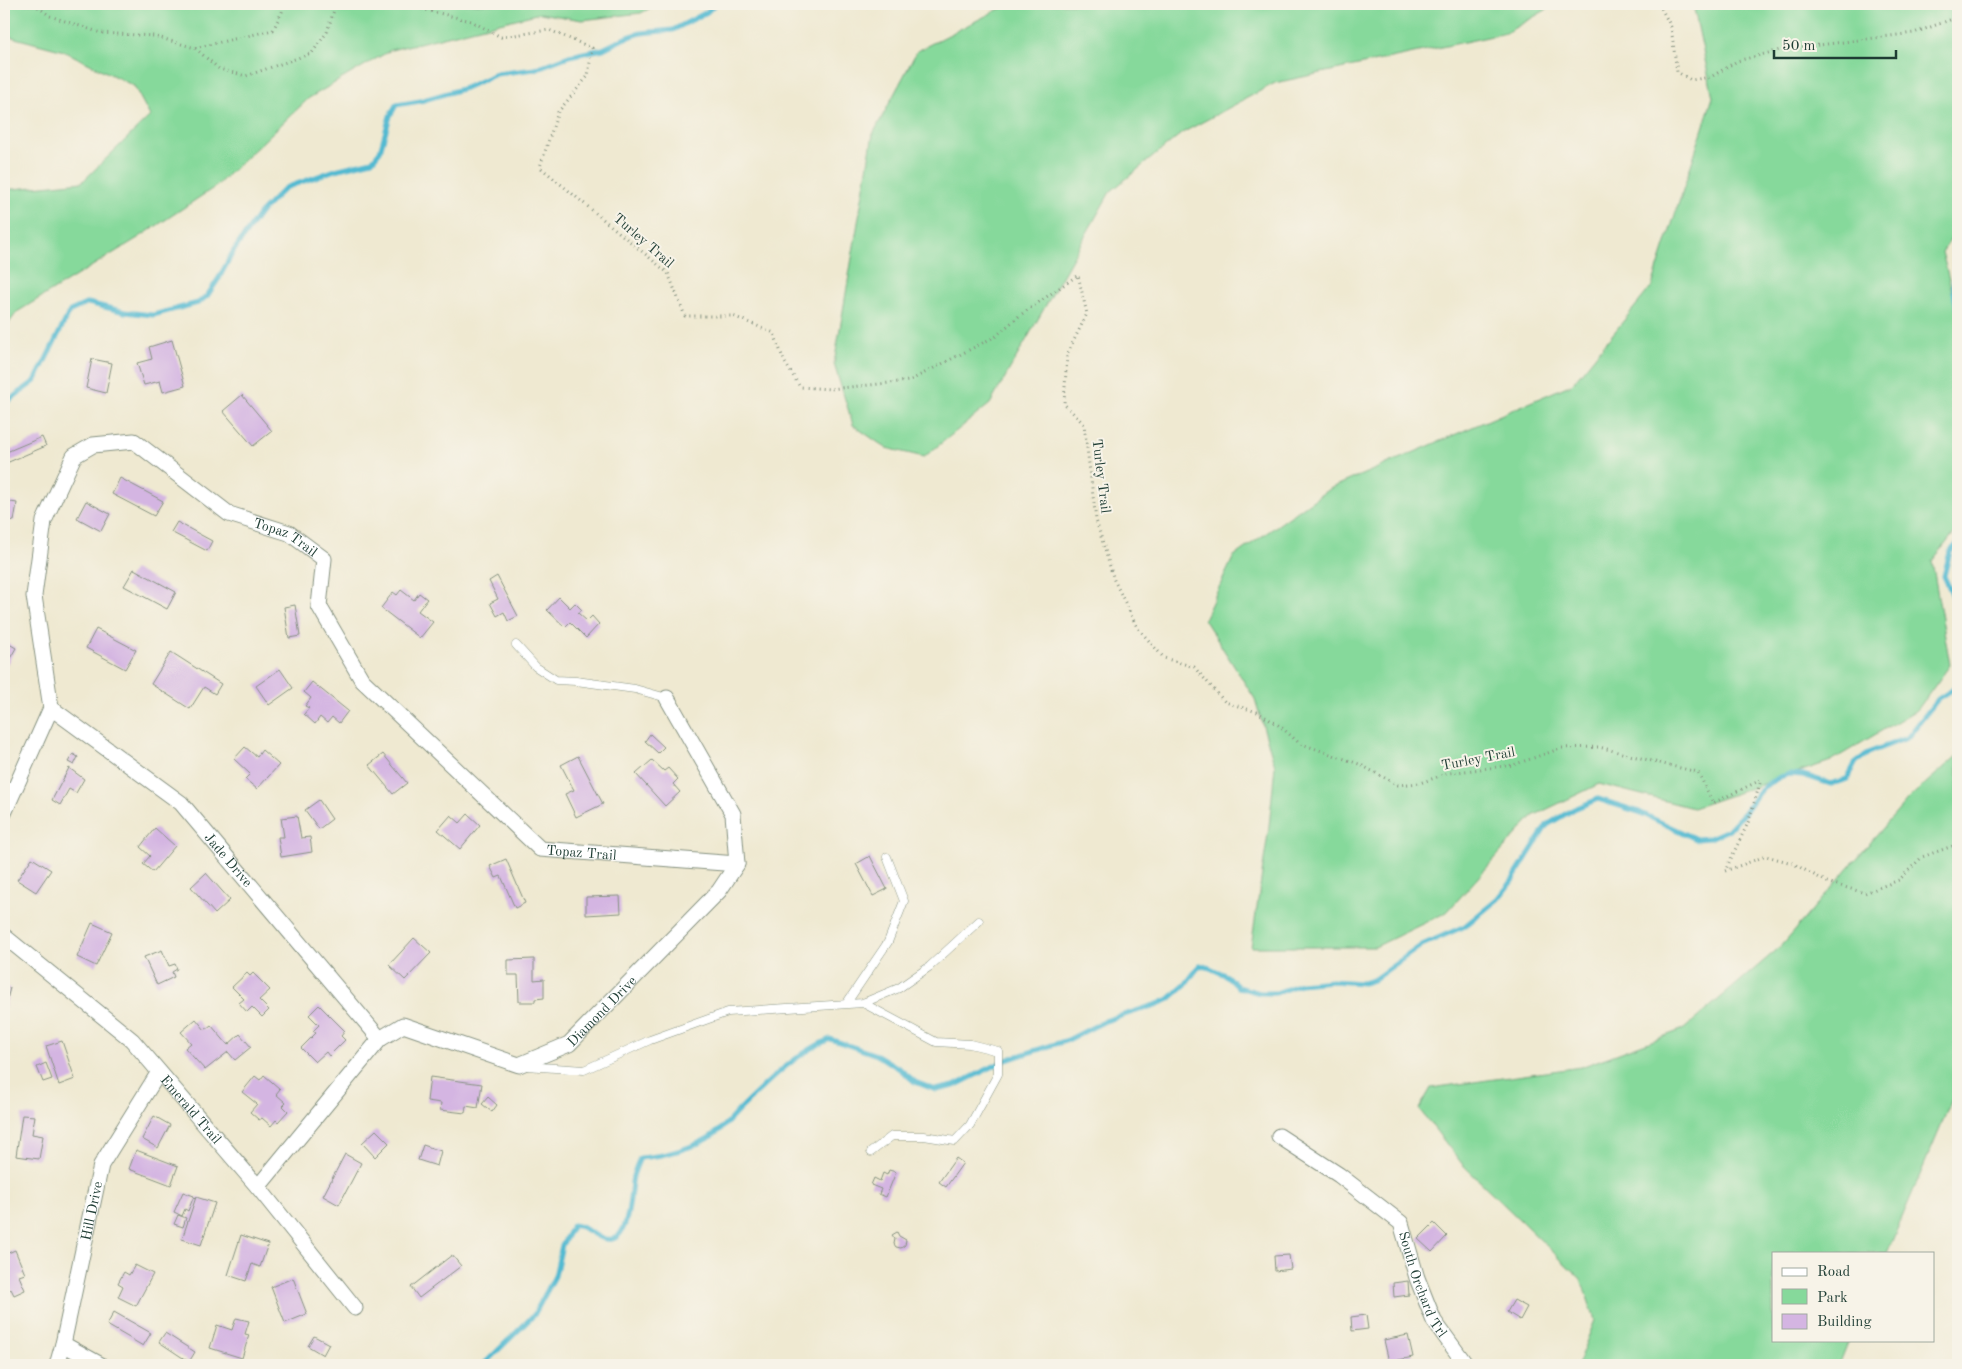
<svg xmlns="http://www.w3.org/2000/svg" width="1962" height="1369" font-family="'Old Standard TT',serif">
  <rect width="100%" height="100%" fill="#f7f3e8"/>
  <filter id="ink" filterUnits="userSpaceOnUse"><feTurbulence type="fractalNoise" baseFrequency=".02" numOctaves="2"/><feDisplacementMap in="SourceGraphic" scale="10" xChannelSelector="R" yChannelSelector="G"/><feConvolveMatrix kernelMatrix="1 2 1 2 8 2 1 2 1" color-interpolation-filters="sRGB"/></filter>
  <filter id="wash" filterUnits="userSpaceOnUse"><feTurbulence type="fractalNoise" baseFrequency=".0096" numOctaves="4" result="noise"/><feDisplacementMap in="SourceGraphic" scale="20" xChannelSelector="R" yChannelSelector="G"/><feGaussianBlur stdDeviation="1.12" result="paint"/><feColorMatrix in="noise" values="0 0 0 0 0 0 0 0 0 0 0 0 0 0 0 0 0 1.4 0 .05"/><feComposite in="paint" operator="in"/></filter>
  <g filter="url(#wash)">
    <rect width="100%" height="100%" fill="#efe9d1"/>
    <path fill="#86d99b" stroke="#528b68" d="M4,4h654l-17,9 -59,7 -42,-7 -149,37 -82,48 -94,89 -77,51 -121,74 -13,18v-140l78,-8 68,-66 -16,-30 -70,-35 -60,-16z
      M1009,4h547l-50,29 -231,50 -93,50 -72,59 -120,212 -66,53 -38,-9 -33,-23 -19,-61 39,-230 44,-83z
      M1693,4h265v225l-16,23 16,63v213l-26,33 18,104 -32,44 -87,52 -138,47 -94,-24 -66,32 -86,96 -72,35h-124l18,-120 6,-61 -20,-67 -51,-80 30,-63 95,-67 243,-105 80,-98 61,-189z
      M1958,755v330l-71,168h-114v87h76l-10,25h-262l18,-45 -14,-41 -118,-114 -44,-56 12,-21 150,-21 103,-38 95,-81 131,-151z"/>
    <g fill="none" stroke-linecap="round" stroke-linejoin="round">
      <path stroke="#53bad1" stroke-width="5" d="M1958,260c-5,16 -6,35 0,50
        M4,404l31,-23 35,-70 18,-8 37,9 28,3 45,-12 9,-7 12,-18 14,-26 27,-39 25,-25 50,-18 37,-9 8,-10 10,-35 6,-11 24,-4 45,-13 31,-14 39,-5 34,-13 34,-7 22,-11 16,-5 32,-3 34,-18 8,-8
        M1958,543l-8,9 -6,24 14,31
        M483,1365l51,-50 21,-39 7,-31 11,-20c13,0 25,17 39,14 18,-3 18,-49 21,-63 2,-6 4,-12 7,-18 24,-2 56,-10 76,-25 9,-6 16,-16 24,-24 29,-28 53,-54 90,-70l47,16 23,14 15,13 21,8 18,-4 52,-26 62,-20 37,-19 53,-17 11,-5 16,-14 15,-20 10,3 17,8 11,11 22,6h16l24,-9 32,-3 31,2 10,-3 49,-35 43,-19 33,-27 14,-18 35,-56 27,-16 24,-10 41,13 57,27 14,-1 18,-8 17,-18 13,-19 11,-10 11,-6 9,-3 14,1 28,9 16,-5 9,-17 14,-10 37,-14 31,-39 20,-13"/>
    </g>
    <g id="blocks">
      <path fill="#d4b5e2" d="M172,340l13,46 -22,6 -3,-11 -16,4 -7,-22 15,-4 -3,-12z
        M92,359l20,4 -6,30 -20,-5z
        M242,395l30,36 -19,15 -30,-35z
        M42,437l4,9 -42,18v-11z
        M120,478l43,23 -9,15 -42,-22z
        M4,501l13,2 -3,18 -10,-2z
        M86,501l24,13 -9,17 -24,-13z
        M177,522l35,19 -5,10 -36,-19z
        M134,569l42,23 -9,17 -43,-23z
        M497,576l21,40 -10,5 -4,-9 -7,4 -7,-13 8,-4 -9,-18z
        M401,590l13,10 5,-7 8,6 -9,12 15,11 -13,16 -39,-30 12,-16 4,3z
        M559,597l11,11 5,-5 7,7 -4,3 9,8 5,-5 7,8 -13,14 -16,-16 -5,5 -18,-17z
        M295,605l5,31 -11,2 -5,-31z
        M96,629l40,21 -11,19 -39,-21z
        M4,641l12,7 -12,21z
        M171,652l50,32 -6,10 -11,-7 -14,22 -39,-25z
        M280,669l13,19 -24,17 -13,-19z
        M312,682l36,29 -9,12 -7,-6 -5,6 -7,-6 -5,7 -11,-10 5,-6 -4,-2 6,-8 -7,-6z
        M650,734l14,13 -6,6 -13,-12z
        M245,747l12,10 5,-7 17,15 -22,24 -12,-10 5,-5 -16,-15z
        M73,754l5,3 -4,8 -6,-3z
        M383,754l24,29 -14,11 -24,-29z
        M578,756l25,48 -27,13 -11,-23 9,-4 -13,-25z
        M652,760l12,11 4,-3 10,11 -5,5 7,8 -15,14 -29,-32z
        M69,768l15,11 -8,14 -7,-4 -9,16 -8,-5z
        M319,800l13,19 -13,10 -14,-19z
        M468,814l12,11 -20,24 -22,-19 13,-15 9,8z
        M297,816l4,22 9,-1 2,15 -31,5 -3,-20h6l-3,-19z
        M155,828l20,18 -22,26 -10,-8 7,-8 -10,-9z
        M870,856l17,33 -14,7 -17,-32z
        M32,858l19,12 -15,22 -19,-12z
        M506,859l19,44 -10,5 -14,-32 -5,2 -6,-12z
        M206,873l24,27 -15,14 -24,-27z
        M620,896l1,17 -35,2v-18z
        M92,923l20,9 -16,34 -19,-9z
        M414,938l17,15 -26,27 -16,-15z
        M162,950l7,16 6,-2 2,5 -5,3 2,5 -17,8 -13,-28z
        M534,959v21l10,-1v19l-9,1v3h-16l-1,-27h-10v-15z
        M247,973l3,3 3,-3 17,17 -11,10 10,10 -7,7 -10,-10 -5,5 -8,-9 5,-4 -12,-12z
        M4,981l2,1 -1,5 5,1 -5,19h-1z
        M319,1005l26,26 -4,5 4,4 -16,16 -3,-4 -11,10 -14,-14 15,-15 -3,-2 6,-6 -10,-10z
        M196,1019l9,11 6,-5 17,20 12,-11 11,13 -16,13 -7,-8 -23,18 -20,-22 6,-5 -10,-11z
        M62,1041l13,38 -16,6 -13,-39z
        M46,1063l6,16 -9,3 -6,-15z
        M264,1075l16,14 -4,5 10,9 -3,3 5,5 -10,11 -2,-2 -5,6 -9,-8 -3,2 -9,-8 7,-8 -15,-12 13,-16 5,4z
        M430,1077l52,7 -4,24 -12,-2 -1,7 -25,-3 1,-7 -14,-2z
        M488,1097l9,8 -5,7 -10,-8z
        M22,1115l13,1 -3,18 11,2 -4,23 -23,-3z
        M154,1116l16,9 -12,23 -16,-9z
        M376,1130l13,13 -14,14 -13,-14z
        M423,1145l18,6 -4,15 -19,-6z
        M136,1150l42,16 -7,19 -42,-16z
        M345,1154l16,9 -22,42 -16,-9z
        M956,1158l7,5 -17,24 -7,-5z
        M889,1170l7,2 -10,25 -7,-3 2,-5 -10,-4 3,-7 6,3 3,-8 4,2z
        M183,1192l11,4 -6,15 -3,-2 -3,7 -8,-4z
        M196,1197l19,6 -14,42 -19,-6z
        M178,1215l8,3 -3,9 -9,-3z
        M1434,1223l13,13 -15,16 -14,-13z
        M897,1232l2,4 7,4 -1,5 -4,3 -5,-1 -2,-3 1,-5 -3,-4z
        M241,1235l27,9 -8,23 -8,-3 -6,17 -18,-6z
        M15,1250l10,24 -6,2 6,14 -11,5 -3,-6 -3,1 -4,-11v-24z
        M452,1255l9,11 -42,32 -8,-11z
        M1289,1255l2,14 -16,2 -1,-15z
        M135,1265l18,9 -17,32 -18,-9 5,-11 -5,-3 6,-11 5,3z
        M293,1278l14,36 -22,9 -14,-36z
        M1408,1281l1,14 -15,2 -1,-14z
        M1514,1300l13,7 -7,13 -13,-8z
        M114,1312l37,21 -8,13 -36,-21z
        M1366,1315l2,14 -16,2 -1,-14z
        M236,1318l13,3 -4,13 4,1 -7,23 -32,-10 7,-23 15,5z
        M165,1333l30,19 -6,10 -30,-20z
        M1408,1335l5,22 -24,5 -5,-22z
        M314,1336l15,8 -6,11 -15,-9z"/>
    </g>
  </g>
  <g filter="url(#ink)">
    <use href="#blocks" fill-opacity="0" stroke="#879382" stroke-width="1"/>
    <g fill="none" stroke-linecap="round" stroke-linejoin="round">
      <g stroke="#879382" stroke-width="9">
        <path id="service" d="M516,645l20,22 20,13 20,1 59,8 32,9
          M863,1003l73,39 34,2 28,7v23l-28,51 -15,16 -31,-5h-32l-21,16
          M846,1004l42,-62 16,-41 -17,-44
          M526,1066l58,4 66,-30 78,-28 135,-9 36,-15 30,-21 50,-46"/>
      </g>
      <g stroke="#879382" stroke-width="17">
        <g id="minor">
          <path id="s1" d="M51,708l130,95 199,236"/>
          <path id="s2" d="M4,813l47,-105 -17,-112 10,-75 30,-65 19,-11 41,-4 95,73 60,19 35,26 -5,47 43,74 178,169 197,15"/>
          <path id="s3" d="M4,936l128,104 126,147 97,121"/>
          <path id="s4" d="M1279,1136l60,39 62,48 16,55 17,43 32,44"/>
          <path id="s5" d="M258,1187l122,-148 23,-14 116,40 50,-21 150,-153 18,-27 -4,-50 -66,-116"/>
          <path d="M63,1344l38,21"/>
          <path id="s6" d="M57,1365l6,-21 38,-179 58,-93"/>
        </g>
      </g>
      <path stroke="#879382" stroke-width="3" stroke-dasharray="1 4" stroke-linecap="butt" d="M34,4l16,12 51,17 53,3 41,12 24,21 27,7 66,-23 15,-21 9,-28
        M402,4l69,17 30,16 48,-7 43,18 -4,28 -30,36 -18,55 128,106 17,43h48l41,17 10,28 16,26 30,2 79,-8 87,-45 23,-20 59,-41 9,39 -20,40 -3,50 20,20 12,96 18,60 23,47 27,31 30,9 31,35 32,10 23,14 19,17 60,21 39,21 22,-2 29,-10 64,-8 49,-17 37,-1 68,18 31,7 15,31 48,-23 -13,43 -23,48 41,-15 26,7 35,19 38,11 34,-13 23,-23 36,-13
        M1659,4l12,23 6,45 14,8 20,-3 26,-16 43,-11 134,-17 44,-16
        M195,48l78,-18 9,-18 2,-8"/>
      <use href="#service" stroke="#fff" stroke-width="8"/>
      <use href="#minor" stroke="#fff" stroke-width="15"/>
    </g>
  </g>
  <g text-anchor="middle" stroke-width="4" stroke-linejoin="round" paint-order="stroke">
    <g font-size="14" fill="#1f3d34" stroke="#f7f3e8">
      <text transform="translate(644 240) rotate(41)" y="5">Turley Trail</text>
      <text transform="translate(1102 476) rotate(83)" y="5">Turley Trail</text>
      <text dy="5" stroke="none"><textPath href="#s2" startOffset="620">Topaz Trail</textPath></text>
      <text transform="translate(1478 758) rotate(-11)" y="5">Turley Trail</text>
      <text dy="5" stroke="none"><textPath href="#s2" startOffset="1085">Topaz Trail</textPath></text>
      <text dy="5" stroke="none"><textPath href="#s1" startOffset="235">Jade Drive</textPath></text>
      <text dy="5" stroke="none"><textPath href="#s5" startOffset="442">Diamond Drive</textPath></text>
      <text dy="5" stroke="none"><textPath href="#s3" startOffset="256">Emerald Trail</textPath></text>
      <text dy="5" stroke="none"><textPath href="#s6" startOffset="158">Hill Drive</textPath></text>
      <text dy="5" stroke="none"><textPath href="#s4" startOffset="215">South Orchard Trl</textPath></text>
    </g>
  </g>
  <rect width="1962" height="1369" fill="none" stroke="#f7f3e8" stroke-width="20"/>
  <rect x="1772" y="1252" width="162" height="90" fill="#f7f3e8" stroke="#a1aaa0"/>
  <rect x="1782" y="1268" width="25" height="8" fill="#ffffff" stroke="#a1aaa0"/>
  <text x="1817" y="1276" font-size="15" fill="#1f3d34">Road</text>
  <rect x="1782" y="1289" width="25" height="15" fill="#86d99b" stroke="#a1aaa0"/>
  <text x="1817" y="1302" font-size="15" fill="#1f3d34">Park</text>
  <rect x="1782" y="1314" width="25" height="15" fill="#d4b5e2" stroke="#a1aaa0"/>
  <text x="1817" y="1326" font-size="15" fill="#1f3d34">Building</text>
  <path d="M1774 50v8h122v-8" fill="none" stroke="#1f3d34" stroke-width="2.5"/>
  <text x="1782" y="50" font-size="15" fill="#1f3d34" stroke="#f7f3e8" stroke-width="4" paint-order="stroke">50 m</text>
</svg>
